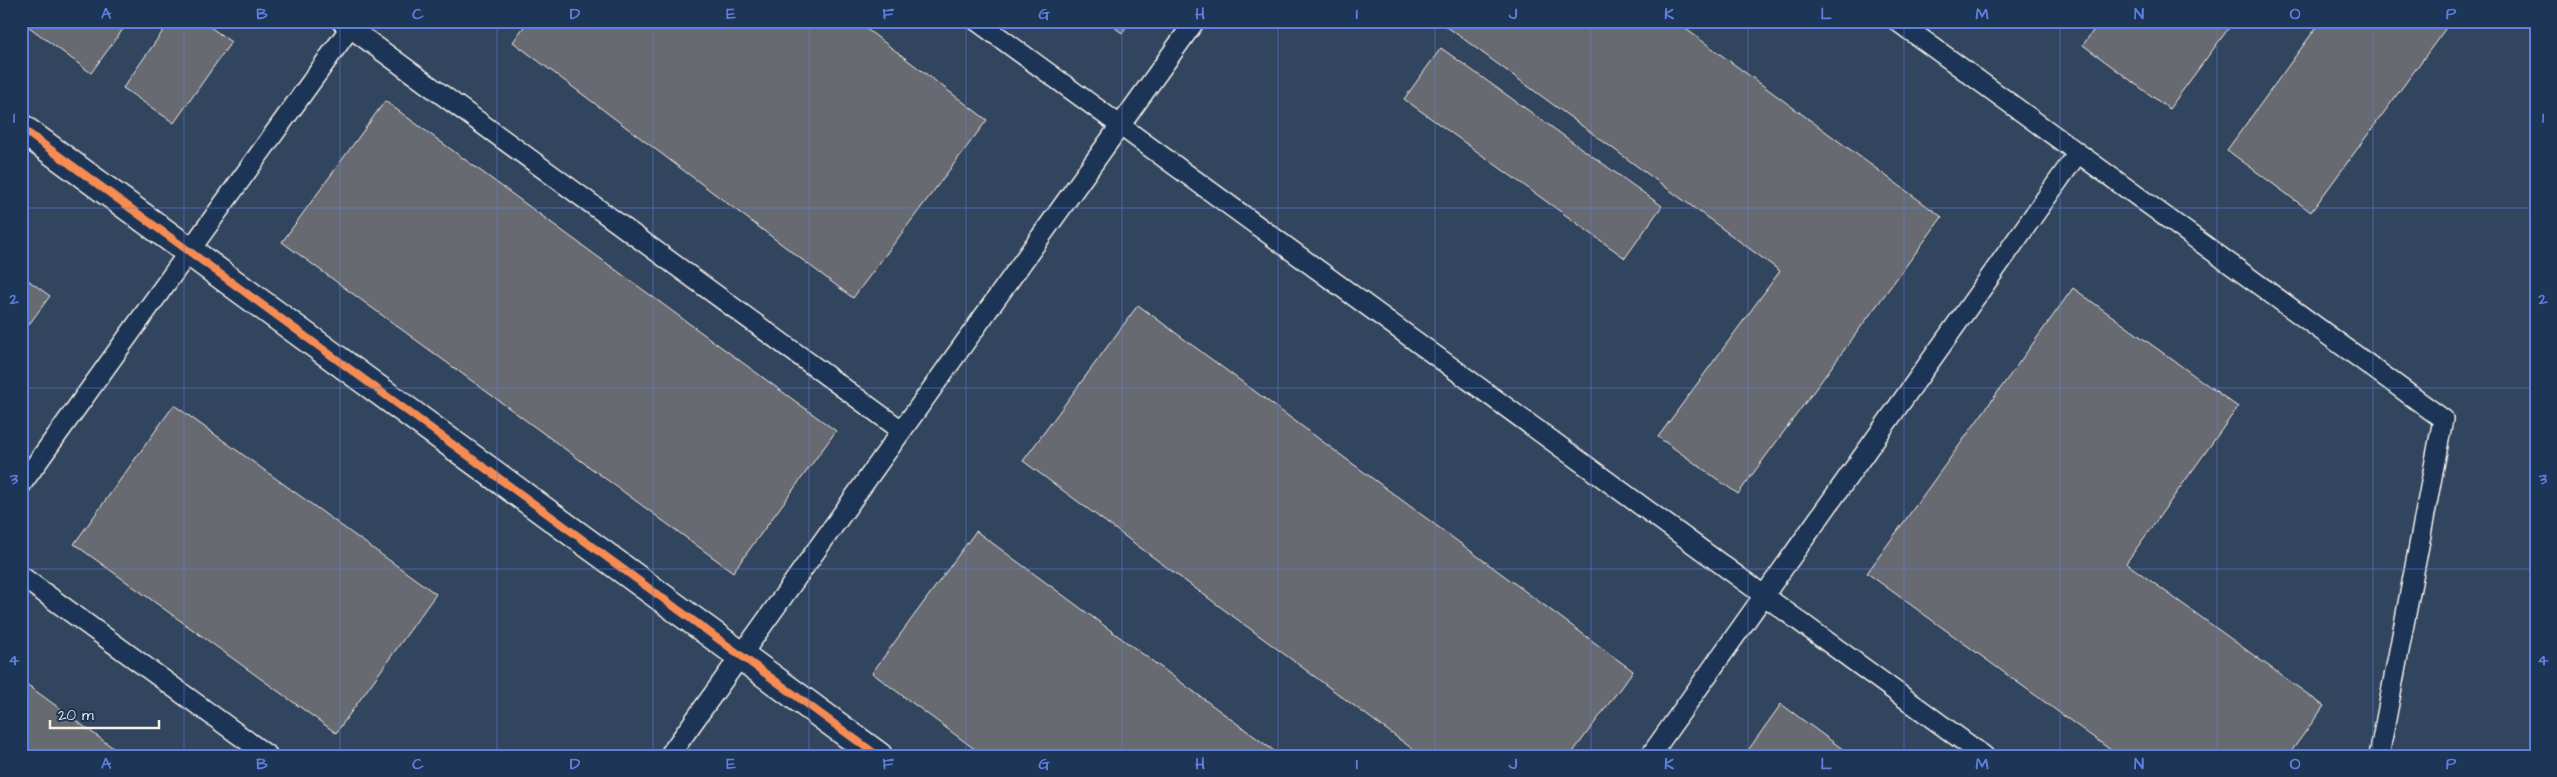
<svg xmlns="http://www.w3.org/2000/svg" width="2557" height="777" font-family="'Architects Daughter',sans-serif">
  <rect width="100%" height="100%" fill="#1d3557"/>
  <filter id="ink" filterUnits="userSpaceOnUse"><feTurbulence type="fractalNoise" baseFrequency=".02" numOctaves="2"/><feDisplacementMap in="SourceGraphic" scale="10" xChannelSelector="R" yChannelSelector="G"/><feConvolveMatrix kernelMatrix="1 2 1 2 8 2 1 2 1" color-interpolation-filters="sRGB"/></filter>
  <g filter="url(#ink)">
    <path fill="#33455f" d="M21,21h2515v735h-2515z"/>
    <path fill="#676a71" stroke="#f4f1e8" d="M21,21h108l-38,52z
      M170,21h32l29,21 -57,81 -51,-35z
      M528,21h328l131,99 -134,178 -340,-256z
      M1106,21h24l-8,12z
      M1439,21h236l267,196 -204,277 -80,-57 122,-166z
      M2100,21h134l-65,88 -86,-64z
      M2321,21h130l-140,191 -84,-62z
      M1441,48l221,158 -37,52 -221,-159z
      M385,101l451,330 -103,141 -451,-330z
      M21,275l29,21 -29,39z
      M2073,288l165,119 -112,156 198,143 -36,50h-169l-252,-183z
      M1138,305l495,366 -63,85h-148l-399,-295z
      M174,405l262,189 -100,139 -262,-189z
      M976,531l305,225h-297l-112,-83z
      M21,680l103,76h-103z
      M1781,704l71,52h-108z"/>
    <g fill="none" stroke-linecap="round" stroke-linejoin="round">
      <g stroke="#f4f1e8" stroke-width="22">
        <path id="service" d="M341,21l560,409
          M977,21l1007,735
          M1897,21l546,398 -64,337
          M21,485l334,-464
          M21,576l247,180
          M669,756l526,-735
          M1650,756l428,-603"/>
      </g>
      <g stroke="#f4f1e8" stroke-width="31">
        <path id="minor" d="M21,128l857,628"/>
      </g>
      <use href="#service" stroke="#1d3557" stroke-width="19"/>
      <use href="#minor" stroke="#1d3557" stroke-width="28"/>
      <g stroke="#1d3557" stroke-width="11">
        <path id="cycleway" d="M21,128l857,628"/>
      </g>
      <use href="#cycleway" stroke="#f68b52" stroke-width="8"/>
    </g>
  </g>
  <path fill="none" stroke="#5e7fdd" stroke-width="1" stroke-opacity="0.55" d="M184,21v735M340,21v735M497,21v735M653,21v735M809,21v735M966,21v735M1122,21v735M1278,21v735M1435,21v735M1591,21v735M1748,21v735M1904,21v735M2060,21v735M2217,21v735M2373,21v735M21,208h2515M21,388h2515M21,569h2515"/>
  <rect width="2557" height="777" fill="none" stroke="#1d3557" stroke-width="55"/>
  <path d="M50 720v8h109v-8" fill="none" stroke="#f4f1e8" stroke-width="2.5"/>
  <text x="58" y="720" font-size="15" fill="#f4f1e8" stroke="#1d3557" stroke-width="4" paint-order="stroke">20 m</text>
  <rect x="28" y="28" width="2502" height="722" fill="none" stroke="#5e7fdd" stroke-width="2"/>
  <g font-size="16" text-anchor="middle" font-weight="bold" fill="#5e7fdd">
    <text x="106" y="19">A</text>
    <text x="262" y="19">B</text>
    <text x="418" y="19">C</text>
    <text x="575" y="19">D</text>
    <text x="731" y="19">E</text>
    <text x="888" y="19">F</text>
    <text x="1044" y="19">G</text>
    <text x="1200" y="19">H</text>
    <text x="1357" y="19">I</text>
    <text x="1513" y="19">J</text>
    <text x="1669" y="19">K</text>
    <text x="1826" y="19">L</text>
    <text x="1982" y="19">M</text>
    <text x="2139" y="19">N</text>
    <text x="2295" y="19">O</text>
    <text x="2451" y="19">P</text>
    <text x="14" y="123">1</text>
    <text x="2543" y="123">1</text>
    <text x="14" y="304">2</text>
    <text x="2543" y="304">2</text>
    <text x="14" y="484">3</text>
    <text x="2543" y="484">3</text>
    <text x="14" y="665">4</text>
    <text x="2543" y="665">4</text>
    <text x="106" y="769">A</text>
    <text x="262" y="769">B</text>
    <text x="418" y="769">C</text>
    <text x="575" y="769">D</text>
    <text x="731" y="769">E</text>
    <text x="888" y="769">F</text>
    <text x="1044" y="769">G</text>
    <text x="1200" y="769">H</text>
    <text x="1357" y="769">I</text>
    <text x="1513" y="769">J</text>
    <text x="1669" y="769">K</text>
    <text x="1826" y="769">L</text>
    <text x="1982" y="769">M</text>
    <text x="2139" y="769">N</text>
    <text x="2295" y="769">O</text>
    <text x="2451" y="769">P</text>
  </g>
</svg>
